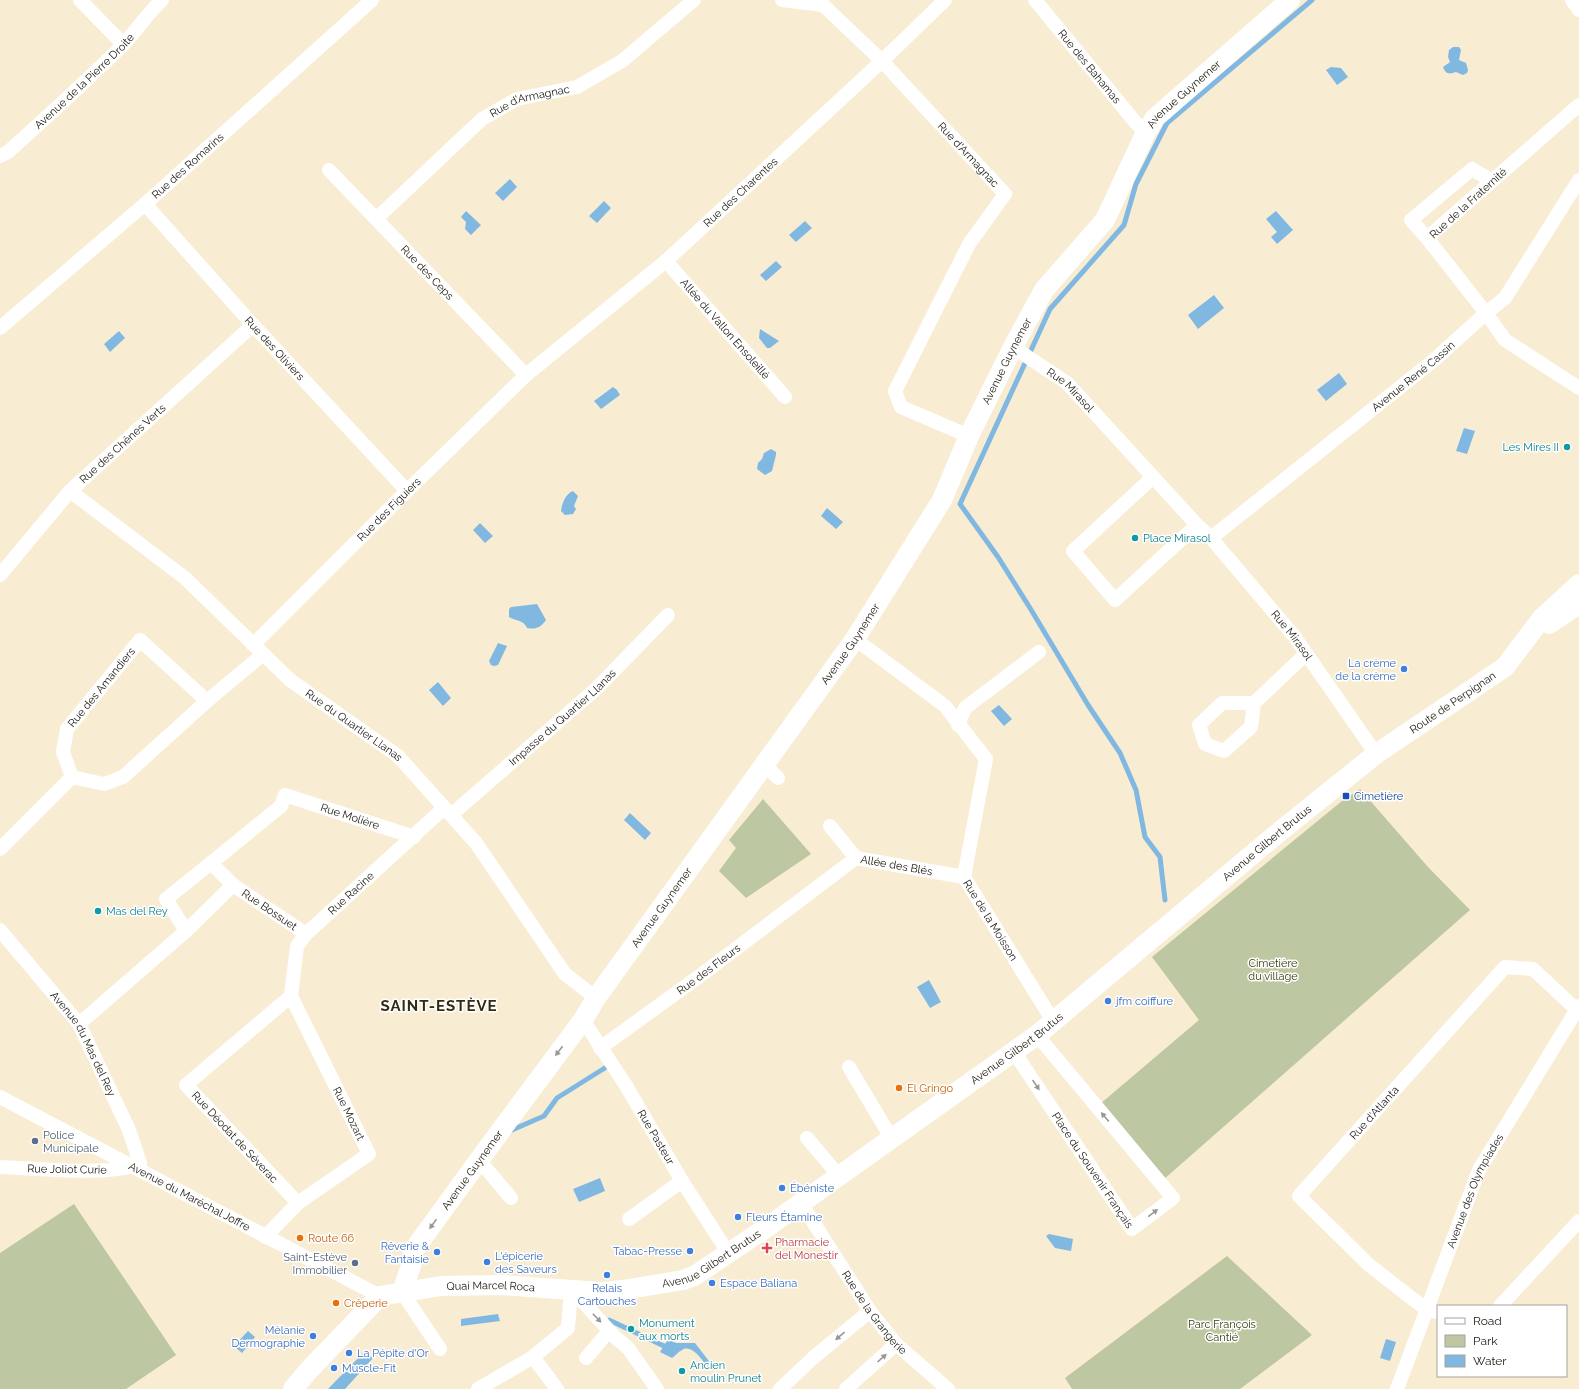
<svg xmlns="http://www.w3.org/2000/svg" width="1579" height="1389" font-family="Raleway,sans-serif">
  <rect width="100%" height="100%" fill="#f8edd2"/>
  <path fill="#bdc7a1" d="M1360,789l68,78 42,43 -307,270 -63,-76 99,-84 -47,-63 190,-156z
    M763,799l48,55 -65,44 -27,-27 17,-23 -7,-8z
    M74,1204l102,151 -50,34h-126v-136z
    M1227,1256l85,79 -72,54h-168l-7,-11z"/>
  <path fill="#80b8e2" d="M1453,47h6l2,3 -2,10 7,3 2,7 -1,3 -4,2 -7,-3c-6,2 -10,3 -13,-5l7,-5 -2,-5 1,-7z
    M1331,67l10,1 7,9 -11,8 -11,-15z
    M510,179l7,8 -14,14 -8,-8z
    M604,201l7,7 -14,15 -8,-7z
    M466,211l15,14 -10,10 -6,-6 1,-7 -5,-5z
    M1276,211l17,19 -16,14 -6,-7 6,-5 -11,-13z
    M805,221l7,7 -16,14 -7,-7z
    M776,261l6,6 -16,14 -6,-6z
    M1214,295l10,13 -26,21 -10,-14z
    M760,329l19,12 -9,7h-3l-8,-10z
    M119,331l6,7 -15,14 -6,-8z
    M1339,373l8,11 -21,17 -9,-11z
    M613,387l4,3 3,5 -19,14 -7,-8z
    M1464,428l11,3 -8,23 -11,-3z
    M771,449l5,3v3l-4,16 -7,4 -8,-6 1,-6 4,-4 2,-6z
    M573,491l5,5 -4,10 2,3 -3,5 -8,1 -4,-4c1,-7 4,-17 12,-20z
    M827,508l16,14 -7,7 -15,-13z
    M480,523l13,13 -8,7 -12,-13z
    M537,604l9,16c-5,7 -10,10 -19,8 -4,-9 -10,-6 -18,-11v-8l2,-2z
    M498,643l9,3 -9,19 -4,1 -3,-1 -2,-4z
    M438,682l13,16 -8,8 -14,-16z
    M999,705l13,14 -8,7 -13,-15z
    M630,813l21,20 -6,7 -21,-20z
    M929,980l12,22 -11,6 -13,-21z
    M600,1178l5,13 -26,11 -6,-13z
    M1049,1234l24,5 -2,12 -16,-3 -9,-12z
    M498,1314l2,7 -39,5v-7z
    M248,1331l7,6 -13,16 -8,-7z
    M668,1339l8,4h19l17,22 -3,3c-6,-6 -17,-25 -27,-18 -4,2 -7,6 -10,8l-12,-6z
    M1386,1339l10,3 -6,19 -10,-3z
    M365,1351l8,7 -28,31h-17z"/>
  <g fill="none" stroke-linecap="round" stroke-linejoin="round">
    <path stroke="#80b8e2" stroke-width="5" d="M1165,900l-5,-43 -15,-20 -9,-47 -16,-37 -32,-48 -58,-97 -32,-51 -38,-53 90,-195 74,-84 12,-41 31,-61 145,-123
      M512,1130l32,-14 13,-18 51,-32
      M609,1320l55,26 6,1"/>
    <g stroke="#fff" stroke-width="14">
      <path d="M80,0l43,44"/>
      <path id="s1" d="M782,0l41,5 59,56 123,133 -36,50 -74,147 6,16 68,29"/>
      <path id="s2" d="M1035,0l101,123 10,9"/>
      <path d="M1572,0l7,10"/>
      <path d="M1579,105l-152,133 59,75 19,27 74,48"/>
      <path id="s3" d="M0,156l8,-4c39,-35 77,-70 114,-106 14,-15 25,-32 40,-46"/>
      <path id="s4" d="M329,170l197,205"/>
      <path id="s5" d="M145,204l108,121 154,166"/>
      <path id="s6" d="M377,218l105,-99 35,-20 60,-12 45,-26 72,-61"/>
      <path d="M1427,238l-16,-18 61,-51 20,12"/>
      <path id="s7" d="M666,261l119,136"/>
      <path id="s8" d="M0,328l145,-124 227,-204"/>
      <path id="s9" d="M1013,347l54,36 130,142 14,13 83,98 82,118"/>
      <path d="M1153,477l-80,74 42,49 82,-75"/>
      <path id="s10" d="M70,491l115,87 105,102 108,76 78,87 89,131 31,24"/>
      <path id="s11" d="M1211,538l222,-177 53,-48 19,-15 74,-118"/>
      <path id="s12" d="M0,575l70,-84 183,-166"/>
      <path id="s13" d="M855,639l90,67 41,53 -22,118 89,144"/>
      <path id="s14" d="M253,645l154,-154 119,-116 140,-114 216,-200 63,-61"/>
      <path d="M1254,703h-32l-23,22 6,19 19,7 27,-24 3,-24 52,-49"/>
      <path d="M958,725l7,-17 74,-56"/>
      <path d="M765,765l13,13"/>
      <path id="s15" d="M72,777l-9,-25 4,-23 73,-89 67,61"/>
      <path id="s16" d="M451,815l146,-127 71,-73"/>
      <path d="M830,826l26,32"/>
      <path d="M0,849l72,-72 32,7 19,-7 84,-76 55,-46"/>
      <path id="s17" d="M233,885l73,49"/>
      <path id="s18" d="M0,930l79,94 50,106 11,33c-24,14 -109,5 -140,4"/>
      <path d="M186,931l-20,-32 45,-36"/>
      <path id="s19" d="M291,996l78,158 -71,49"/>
      <path id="s20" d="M291,996l6,-50 9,-12 138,-126"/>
      <path id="s21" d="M583,1020l42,64 57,97 47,73"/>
      <path id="s22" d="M79,1024l107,-93 47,-46 -22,-22 70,-57 4,-11 129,42"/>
      <path id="s23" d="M600,1048l97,-70 159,-120 108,19"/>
      <path id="s24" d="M1014,1052l118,177 41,-31 -136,-163"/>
      <path d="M849,1067l43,72"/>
      <path id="s25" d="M0,1097l380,199"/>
      <path d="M807,1138l32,38"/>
      <path d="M479,1160l32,38"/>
      <path id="s26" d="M801,1203l69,108 26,33 52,45"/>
      <path d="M629,1219l53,-38"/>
      <path d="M265,1237l33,-34 -112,-118 105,-89"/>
      <path d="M571,1289l45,49 12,10 29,41"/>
      <path d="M402,1292l38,57"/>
      <path d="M1500,1306l79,-85"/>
      <path id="s27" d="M1438,1312l-11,-2 -58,-45 -70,-69 206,-229 28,2 46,43"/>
      <path d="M533,1357l24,32"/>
      <path d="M586,1358l23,-27"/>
      <path d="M478,1389l55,-32 35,-29 3,-39"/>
      <path d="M780,1389l33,-31 57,-47"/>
      <path d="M846,1389l50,-45"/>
      <path id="s28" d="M1397,1389l82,-219 100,-164"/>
    </g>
    <g stroke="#fff" stroke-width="20">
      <path d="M1549,624l30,-20"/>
      <path id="s29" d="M402,1292l9,-26 2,-15 80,-110 90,-121 13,-22 259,-359 87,-139 27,-64 44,-89 31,-57 61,-70 41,-88 9,-14 135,-118"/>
      <path id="s30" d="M293,1389l16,-19 71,-74 61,-10 60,-1 101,7 21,-2 60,-10 11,-4 69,-46 274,-195 241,-202 98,-79 129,-87 37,-49 37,-34"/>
    </g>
  </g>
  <defs><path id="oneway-solid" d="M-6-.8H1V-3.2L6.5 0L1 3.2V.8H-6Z"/></defs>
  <g fill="#999893">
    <use href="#oneway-solid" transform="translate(559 1051) rotate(127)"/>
    <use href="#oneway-solid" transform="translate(1036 1085) rotate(56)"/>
    <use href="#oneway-solid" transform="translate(1105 1117) rotate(-130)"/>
    <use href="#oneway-solid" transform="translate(1153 1213) rotate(-37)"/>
    <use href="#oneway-solid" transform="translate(433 1224) rotate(126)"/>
    <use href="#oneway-solid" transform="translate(597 1318) rotate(46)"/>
    <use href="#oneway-solid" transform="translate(840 1336) rotate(140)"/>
    <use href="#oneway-solid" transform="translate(882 1358) rotate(-42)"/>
  </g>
  <g fill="#0f9aa8" stroke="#fff" stroke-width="1.5">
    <circle cx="1567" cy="447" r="4"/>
    <circle cx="1135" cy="538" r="4"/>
    <circle cx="98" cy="911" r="4"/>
    <circle cx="631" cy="1329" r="4"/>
    <circle cx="682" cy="1371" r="4"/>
  </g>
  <g fill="#3f7fe0" stroke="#fff" stroke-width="1.5">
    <circle cx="1404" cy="669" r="4"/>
    <circle cx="1108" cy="1001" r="4"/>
    <circle cx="782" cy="1188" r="4"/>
    <circle cx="738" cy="1217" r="4"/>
    <circle cx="690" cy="1251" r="4"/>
    <circle cx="437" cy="1252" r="4"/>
    <circle cx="487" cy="1262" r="4"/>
    <circle cx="607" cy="1275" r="4"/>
    <circle cx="712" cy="1283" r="4"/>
    <circle cx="313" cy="1336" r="4"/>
    <circle cx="349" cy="1353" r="4"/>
    <circle cx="334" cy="1368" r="4"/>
  </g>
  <rect fill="#1a4fb4" stroke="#fff" stroke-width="1.5" x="1342" y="792" width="8" height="8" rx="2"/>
  <g fill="#e8710a" stroke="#fff" stroke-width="1.5">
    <circle cx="899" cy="1088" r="4"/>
    <circle cx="300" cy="1238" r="4"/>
    <circle cx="336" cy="1303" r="4"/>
  </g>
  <g fill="#5c6f8a" stroke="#fff" stroke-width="1.5">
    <circle cx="35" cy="1141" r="4"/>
    <circle cx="355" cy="1263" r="4"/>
  </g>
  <path fill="#e0444e" stroke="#fff" stroke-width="1.5" d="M765 1242h4v4h4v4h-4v4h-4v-4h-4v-4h4z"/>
  <g text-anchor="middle" stroke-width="3" stroke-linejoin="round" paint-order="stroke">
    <g font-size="11" fill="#1d190f" stroke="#fff">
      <text dy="4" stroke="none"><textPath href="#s2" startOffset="86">Rue des Bahamas</textPath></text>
      <text dy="4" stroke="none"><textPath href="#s3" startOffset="113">Avenue de la Pierre Droite</textPath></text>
      <text dy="4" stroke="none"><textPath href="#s29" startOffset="1439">Avenue Guynemer</textPath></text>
      <text dy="4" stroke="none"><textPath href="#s6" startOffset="196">Rue d'Armagnac</textPath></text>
      <text dy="4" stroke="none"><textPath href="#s1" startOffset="250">Rue d'Armagnac</textPath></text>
      <text dy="4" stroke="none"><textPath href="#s8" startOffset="248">Rue des Romarins</textPath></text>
      <text dy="4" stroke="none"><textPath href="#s14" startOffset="666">Rue des Charentes</textPath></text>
      <text transform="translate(1468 203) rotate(-42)" y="4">Rue de la Fraternité</text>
      <text dy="4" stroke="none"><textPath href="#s4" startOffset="142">Rue des Ceps</textPath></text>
      <text dy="4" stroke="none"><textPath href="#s7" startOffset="90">Allée du Vallon Ensoleillé</textPath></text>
      <text dy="4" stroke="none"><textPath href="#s5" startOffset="194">Rue des Oliviers</textPath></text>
      <text dy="4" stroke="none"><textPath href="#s29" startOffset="1115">Avenue Guynemer</textPath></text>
      <text dy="4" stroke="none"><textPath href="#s11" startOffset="259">Avenue René Cassin</textPath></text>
      <text dy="4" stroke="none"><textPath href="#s9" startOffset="72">Rue Mirasol</textPath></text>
      <text dy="4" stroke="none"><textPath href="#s12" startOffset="180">Rue des Chênes Verts</textPath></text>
      <text dy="4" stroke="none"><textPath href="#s14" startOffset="192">Rue des Figuiers</textPath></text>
      <text dy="4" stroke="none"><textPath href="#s9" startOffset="403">Rue Mirasol</textPath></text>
      <text dy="4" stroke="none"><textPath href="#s29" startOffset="791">Avenue Guynemer</textPath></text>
      <text dy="4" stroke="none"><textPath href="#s15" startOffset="104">Rue des Amandiers</textPath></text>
      <text dy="4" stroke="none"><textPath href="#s30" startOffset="1396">Route de Perpignan</textPath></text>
      <text dy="4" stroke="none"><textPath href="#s16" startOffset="148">Impasse du Quartier Llanas</textPath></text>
      <text dy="4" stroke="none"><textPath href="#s10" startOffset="369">Rue du Quartier Llanas</textPath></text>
      <text dy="4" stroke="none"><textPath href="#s22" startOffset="409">Rue Molière</textPath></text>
      <text dy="4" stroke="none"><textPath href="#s30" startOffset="1163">Avenue Gilbert Brutus</textPath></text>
      <text dy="4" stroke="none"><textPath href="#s23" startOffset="360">Allée des Blés</textPath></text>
      <text dy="4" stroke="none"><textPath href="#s20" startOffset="126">Rue Racine</textPath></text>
      <text dy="4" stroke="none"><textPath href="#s29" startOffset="467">Avenue Guynemer</textPath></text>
      <text dy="4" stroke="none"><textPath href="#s17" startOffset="44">Rue Bossuet</textPath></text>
      <text dy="4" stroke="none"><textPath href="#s13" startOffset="350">Rue de la Moisson</textPath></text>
      <text dy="4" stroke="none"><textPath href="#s23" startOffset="134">Rue des Fleurs</textPath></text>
      <text dy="4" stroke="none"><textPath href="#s18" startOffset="142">Avenue du Mas del Rey</textPath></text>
      <text dy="4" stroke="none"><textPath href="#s30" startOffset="839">Avenue Gilbert Brutus</textPath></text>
      <text dy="4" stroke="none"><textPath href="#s27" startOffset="295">Rue d'Atlanta</textPath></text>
      <text dy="4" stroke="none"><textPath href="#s19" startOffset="131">Rue Mozart</textPath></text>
      <text transform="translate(235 1137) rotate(47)" y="4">Rue Déodat de Séverac</text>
      <text dy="4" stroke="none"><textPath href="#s21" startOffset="138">Rue Pasteur</textPath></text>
      <text dy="4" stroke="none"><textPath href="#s24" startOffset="142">Place du Souvenir Français</textPath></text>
      <text transform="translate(67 1169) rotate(1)" y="4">Rue Joliot Curie</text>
      <text dy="4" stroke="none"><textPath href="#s29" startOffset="143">Avenue Guynemer</textPath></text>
      <text dy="4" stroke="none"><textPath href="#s28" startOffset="213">Avenue des Olympiades</textPath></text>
      <text dy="4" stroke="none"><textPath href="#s25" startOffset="214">Avenue du Maréchal Joffre</textPath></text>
      <text dy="4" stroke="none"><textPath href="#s30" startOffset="467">Avenue Gilbert Brutus</textPath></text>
      <text dy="4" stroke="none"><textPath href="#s30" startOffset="239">Quai Marcel Roca</textPath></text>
      <text dy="4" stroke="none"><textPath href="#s26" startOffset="132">Rue de la Grangerie</textPath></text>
    </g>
    <g font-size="11" fill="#0d838f" stroke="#fff" text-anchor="start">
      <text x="1559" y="451" text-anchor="end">Les Mires II</text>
      <text x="1143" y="542">Place Mirasol</text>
      <text x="106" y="915">Mas del Rey</text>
      <text x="639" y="1327">Monument<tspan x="639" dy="13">aux morts</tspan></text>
      <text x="690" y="1369">Ancien<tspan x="690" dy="13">moulin Prunet</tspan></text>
    </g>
    <g font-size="11" fill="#366cbe" stroke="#fff" text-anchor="start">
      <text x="1396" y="667" text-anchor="end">La crème<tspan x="1396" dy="13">de la crème</tspan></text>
      <text x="1116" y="1005">jfm coiffure</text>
      <text x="790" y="1192">Ébéniste</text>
      <text x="746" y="1221">Fleurs Étamine</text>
      <text x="429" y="1250" text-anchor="end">Rêverie &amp;<tspan x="429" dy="13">Fantaisie</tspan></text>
      <text x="682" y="1255" text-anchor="end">Tabac-Presse</text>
      <text x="495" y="1260">L'épicerie<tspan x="495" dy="13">des Saveurs</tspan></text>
      <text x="720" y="1287">Espace Baliana</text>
      <text x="607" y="1292" text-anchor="middle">Relais<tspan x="607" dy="13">Cartouches</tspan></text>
      <text x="305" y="1334" text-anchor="end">Mélanie<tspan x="305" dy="13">Dermographie</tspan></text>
      <text x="357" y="1357">La Pépite d'Or</text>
      <text x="342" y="1372">Muscle-Fit</text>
    </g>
    <g font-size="11" fill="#164399" stroke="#fff" text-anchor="start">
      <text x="1354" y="800">Cimetière</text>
    </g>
    <g font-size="11" fill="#323a0b" stroke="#fff">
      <text x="1273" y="967">Cimetière<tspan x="1273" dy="13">du village</tspan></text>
      <text x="1222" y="1328">Parc François<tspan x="1222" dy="13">Cantié</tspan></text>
    </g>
    <g font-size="11" fill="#c56008" stroke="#fff" text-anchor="start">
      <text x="907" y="1092">El Gringo</text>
      <text x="308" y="1242">Route 66</text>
      <text x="344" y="1307">Crêperie</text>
    </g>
    <g font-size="11" fill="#4e5e75" stroke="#fff" text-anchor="start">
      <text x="43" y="1139">Police<tspan x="43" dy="13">Municipale</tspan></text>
      <text x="347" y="1261" text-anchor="end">Saint-Estève<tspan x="347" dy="13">Immobilier</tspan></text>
    </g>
    <g font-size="11" fill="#be3a42" stroke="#fff" text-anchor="start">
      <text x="775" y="1246">Pharmacie<tspan x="775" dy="13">del Monestir</tspan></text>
    </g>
    <g font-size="15" font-weight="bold" letter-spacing="1" fill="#342b15" stroke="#fff">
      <text x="439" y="1011">SAINT-ESTÈVE</text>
    </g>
  </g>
  <rect x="1437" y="1305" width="130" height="72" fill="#ffffff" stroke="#a5a39f"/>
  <rect x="1445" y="1318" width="20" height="6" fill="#ffffff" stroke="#a5a39f"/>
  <text x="1473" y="1325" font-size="12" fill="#1d190f">Road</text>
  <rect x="1445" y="1335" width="20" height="12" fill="#bdc7a1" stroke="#a5a39f"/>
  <text x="1473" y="1345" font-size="12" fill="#1d190f">Park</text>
  <rect x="1445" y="1355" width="20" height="12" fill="#80b8e2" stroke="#a5a39f"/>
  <text x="1473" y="1365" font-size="12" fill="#1d190f">Water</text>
</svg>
